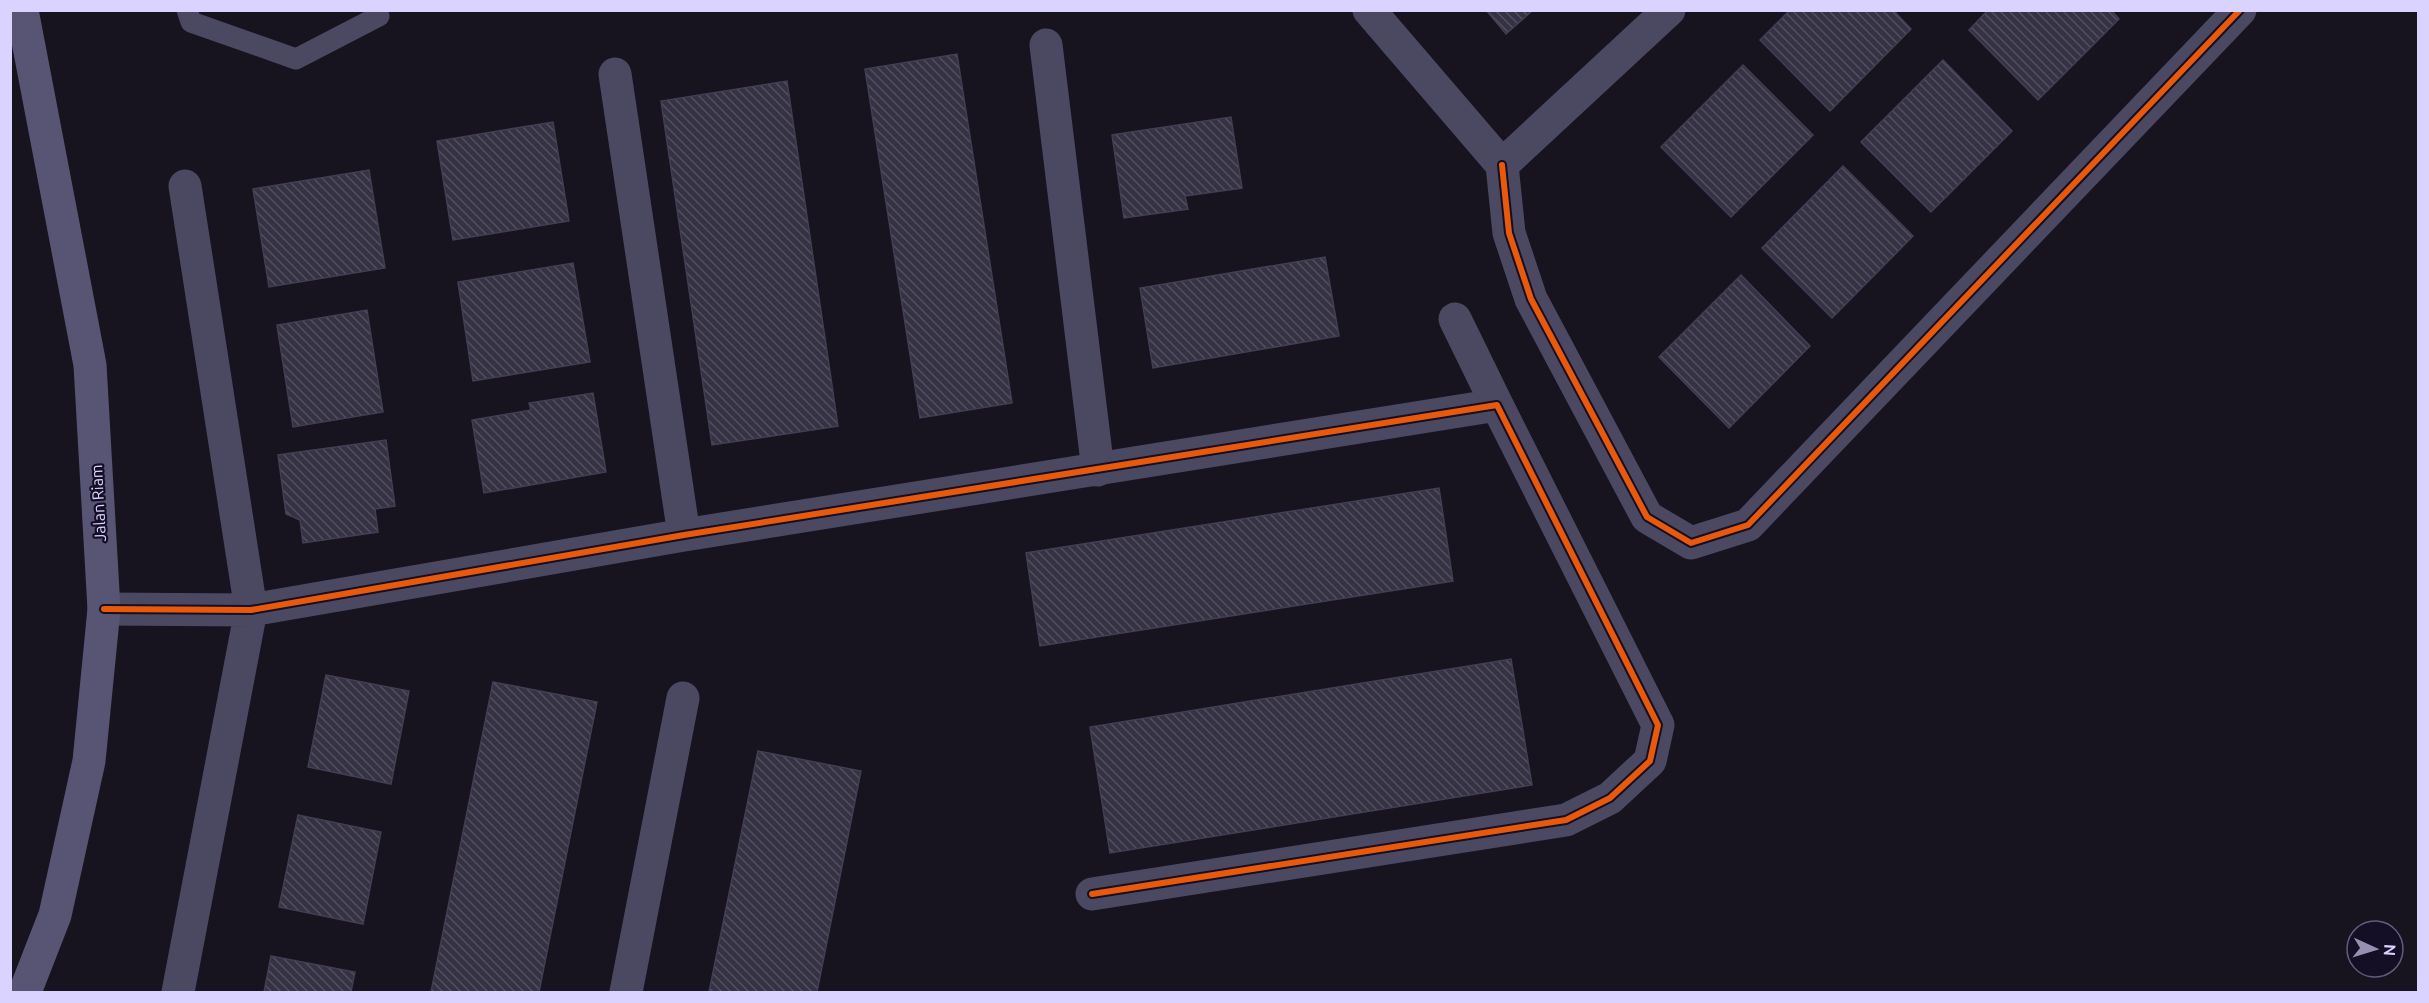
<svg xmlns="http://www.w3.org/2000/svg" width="2429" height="1003" font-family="Ubuntu,sans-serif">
  <defs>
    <pattern id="building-back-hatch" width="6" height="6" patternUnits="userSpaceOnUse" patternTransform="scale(1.5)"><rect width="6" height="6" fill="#353243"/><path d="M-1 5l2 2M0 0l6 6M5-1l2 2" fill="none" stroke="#524f5f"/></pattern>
  </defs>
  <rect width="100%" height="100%" fill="#171420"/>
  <path fill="url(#building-back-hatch)" stroke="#433e54" stroke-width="1.5" d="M1486,10h47l-27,24z
    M1790,10h103l18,19 -81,82 -70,-71z
    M1988,10h123l8,9 -81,81 -69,-70z
    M957,54l55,349 -92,15 -55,-349z
    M1943,60l69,71 -81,81 -70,-70z
    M1743,65l70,70 -82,82 -70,-70z
    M787,81l51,345 -126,19 -51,-344z
    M1231,117l11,71 -57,8 3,13 -64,9 -12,-83z
    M553,122l16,99 -116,19 -16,-99z
    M1843,166l70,70 -81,82 -70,-70z
    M369,170l16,98 -116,19 -16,-98z
    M1325,257l14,79 -186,32 -13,-80z
    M573,263l17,99 -117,19 -15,-99z
    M1741,275l69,71 -81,82 -70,-71z
    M367,310l16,102 -90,15 -16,-102z
    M593,393l13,79 -122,21 -12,-73 59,-10 -2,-7z
    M386,440l9,66 -20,3 3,23 -75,11 -3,-23 -14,-6 -8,-59z
    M1439,488l14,93 -413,65 -14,-93z
    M1511,659l21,126 -422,68 -20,-126z
    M326,675l83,16 -18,93 -83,-17z
    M493,682l104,20 -58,290h-108z
    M758,751l103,20 -44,221h-108z
    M298,815l83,17 -18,92 -84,-17z
    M271,956l84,16 -4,20h-87z"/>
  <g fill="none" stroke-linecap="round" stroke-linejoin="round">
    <path stroke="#4b4961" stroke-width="21" d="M187,10l4,12 105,37 83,-43"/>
    <path stroke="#4b4961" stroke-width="33" d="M1369,10l133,155 167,-155
      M1046,45l52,425
      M615,74l69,461
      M1502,165l7,68 22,66 116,218 44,26 57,-18 492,-515
      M1455,319l42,86
      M104,609l147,1 433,-75 813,-130 161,320 -8,36 -40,37 -44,22 -474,74
      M178,992l73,-382 -66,-424
      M626,992l57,-294"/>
    <path stroke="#585574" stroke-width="33" d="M22,10l68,355 14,244 -15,152 -34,154 -30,77"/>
    <g stroke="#140f25" stroke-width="10">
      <path id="cycleway" d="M1502,165l7,68 22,66 116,218 44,26 57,-18 492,-515
        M104,609l147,1 433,-75 813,-130 161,320 -8,36 -40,37 -44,22 -474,74"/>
    </g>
    <use href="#cycleway" stroke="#e8590c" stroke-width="6"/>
  </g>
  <g text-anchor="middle" stroke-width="4.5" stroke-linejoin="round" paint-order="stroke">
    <g font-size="16" fill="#dad3ff" stroke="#140f25">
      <text transform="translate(98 503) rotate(-93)" y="6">Jalan Riam</text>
    </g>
  </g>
  <rect width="2429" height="1003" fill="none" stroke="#dad3ff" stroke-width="24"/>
  <g transform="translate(2375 949) rotate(94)"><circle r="28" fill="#140f25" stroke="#635d7c" stroke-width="1.5"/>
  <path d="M0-4.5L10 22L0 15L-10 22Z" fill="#9690b1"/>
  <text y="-9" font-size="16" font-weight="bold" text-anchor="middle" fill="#dad3ff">N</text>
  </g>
</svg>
